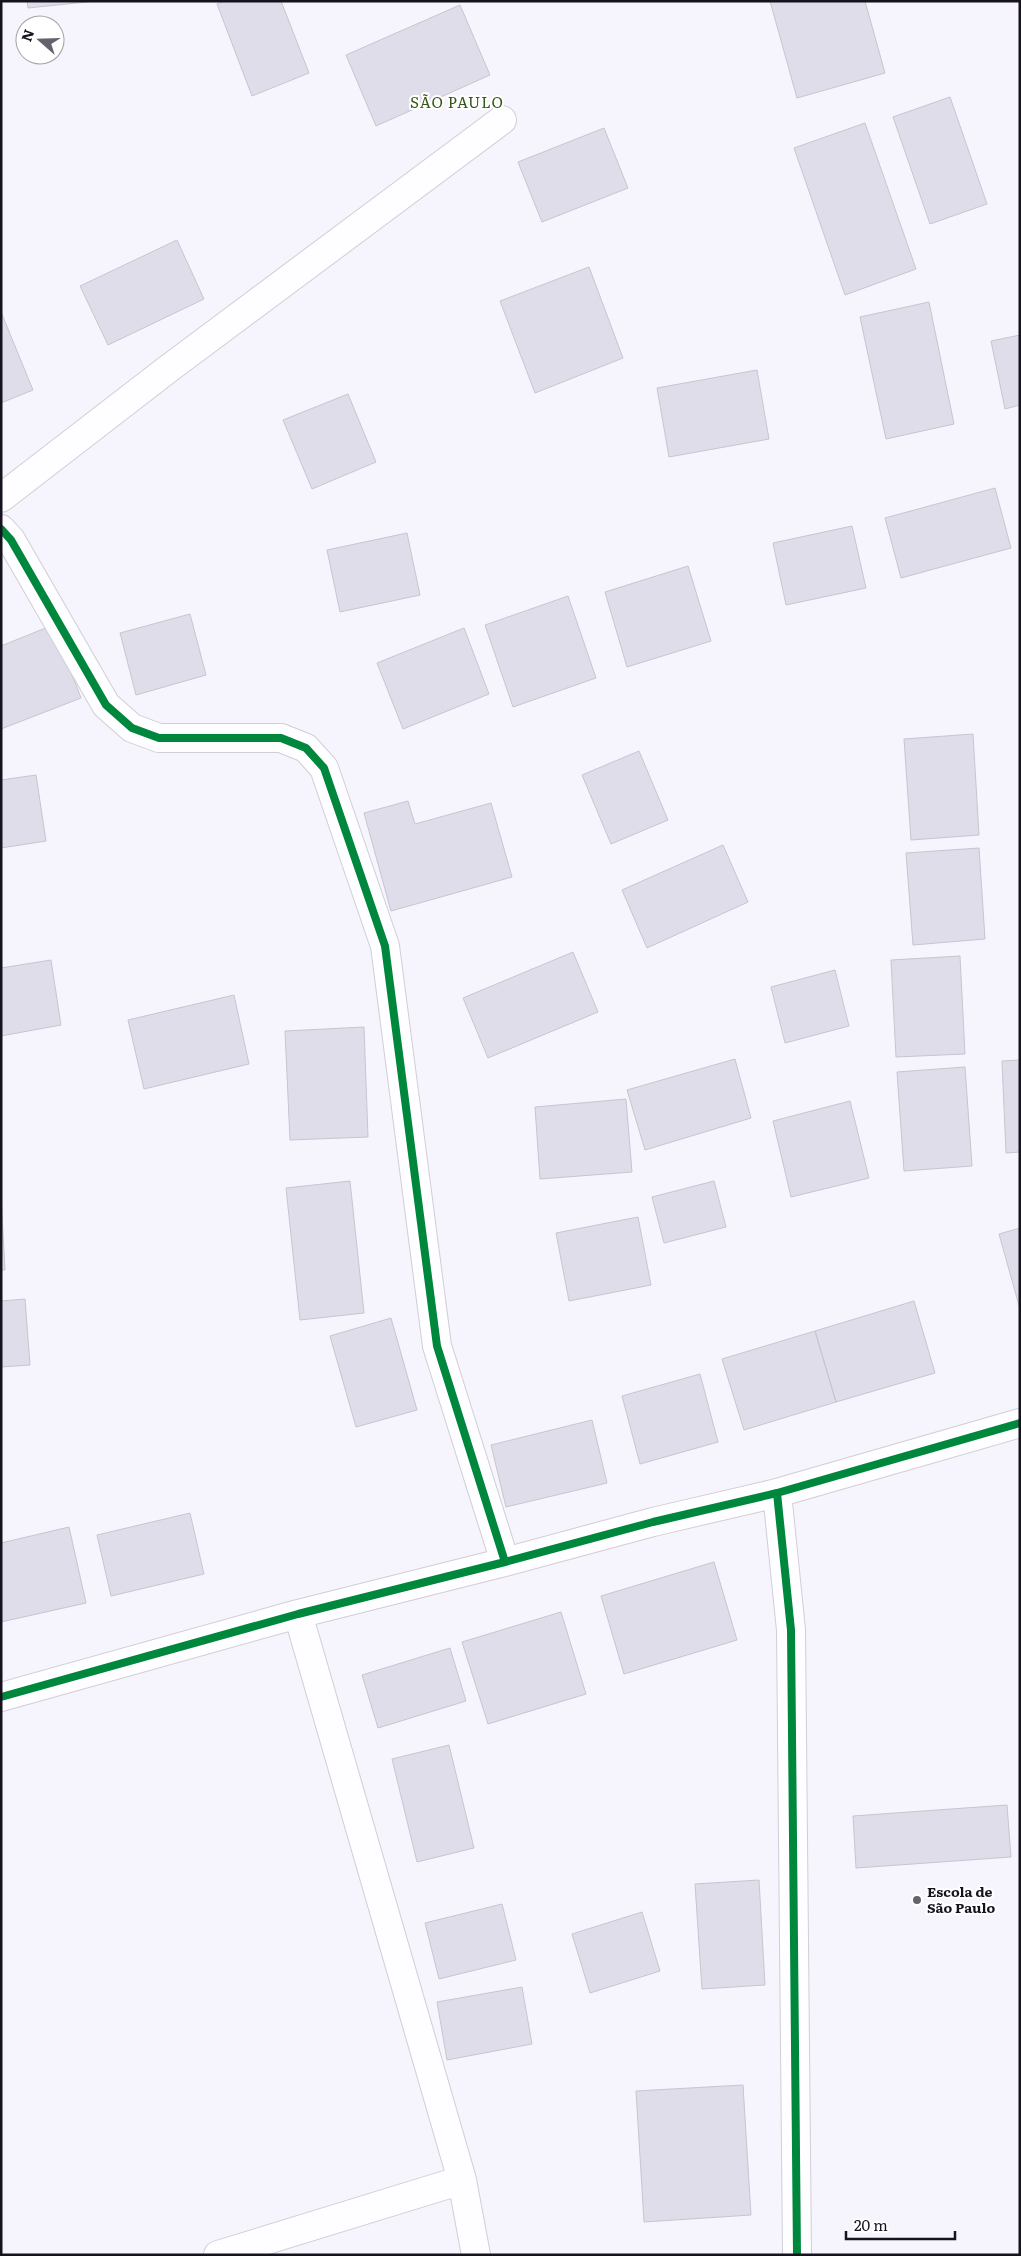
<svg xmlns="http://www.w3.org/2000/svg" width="1021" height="2256" font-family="Literata,serif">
  <rect width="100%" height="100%" fill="#f6f4fc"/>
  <path fill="#e0ddea" stroke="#c8c5cf" d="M27,1h69l-68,7z
    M224,1h57l28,72 -57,23 -35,-92z
    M770,1h95l20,72 -88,25z
    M460,5l30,70 -114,51 -30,-71z
    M950,97l37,107 -57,20 -37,-107z
    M865,123l51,146 -71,26 -51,-147z
    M604,128l24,60 -86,34 -24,-60z
    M177,240l27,59 -96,46 -28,-59z
    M589,267l34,91 -88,35 -35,-92z
    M929,302l25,122 -68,15 -26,-122z
    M1,312l32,78 -32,13z
    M1020,335v70l-15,4 -14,-68z
    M757,370l12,69 -100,18 -12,-69z
    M348,394l28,68 -64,27 -29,-69z
    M995,488l16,60 -110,30 -16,-60z
    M852,526l14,62 -80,17 -13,-62z
    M407,533l13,62 -80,17 -13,-62z
    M688,566l23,75 -84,26 -22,-75z
    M568,596l28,82 -83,29 -28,-82z
    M190,614l16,61 -70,20 -16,-62z
    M53,625l28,73 -80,31v-83z
    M464,628l25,66 -86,35 -26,-66z
    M973,734l6,101 -68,5 -7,-101z
    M639,751l29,69 -57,24 -29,-69z
    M36,775l10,66 -45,7v-68z
    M408,801l7,23 76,-21 21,74 -121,34 -27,-98z
    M723,845l25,57 -101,46 -25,-58z
    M979,848l6,91 -72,6 -7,-92z
    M573,952l25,60 -110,46 -25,-60z
    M960,956l5,98 -69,3 -5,-97z
    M51,960l10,65 -60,11v-68z
    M835,970l14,56 -64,17 -14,-56z
    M234,995l15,69 -105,25 -16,-69z
    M364,1027l4,110 -78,3 -5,-109z
    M735,1059l16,59 -106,32 -18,-60z
    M1020,1060v92l-14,1 -4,-92z
    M965,1067l7,99 -68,5 -7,-99z
    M626,1099l6,73 -92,7 -5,-72z
    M850,1101l19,77 -78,19 -18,-76z
    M350,1181l14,132 -64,7 -14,-132z
    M714,1181l12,46 -62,16 -12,-46z
    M1,1196l4,74h-4z
    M638,1217l13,68 -82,16 -13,-68z
    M1020,1228v81l-21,-75z
    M25,1299l5,66 -29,2v-66z
    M914,1301l21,72 -99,29 -21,-71z
    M391,1318l26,92 -61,17 -26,-91z
    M815,1331l21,71 -92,28 -22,-71z
    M700,1374l18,68 -78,22 -18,-68z
    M592,1420l15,63 -101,24 -15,-62z
    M190,1513l14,61 -93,22 -14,-61z
    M69,1527l17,76 -85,19v-79z
    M714,1562l23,78 -113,34 -23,-78z
    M561,1612l25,82 -98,30 -26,-82z
    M450,1648l16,53 -88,27 -16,-53z
    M449,1745l25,103 -57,14 -25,-103z
    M1007,1805l4,52 -155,11 -3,-52z
    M759,1880l6,105 -63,4 -7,-105z
    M502,1904l14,56 -77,19 -14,-56z
    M642,1912l18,59 -70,22 -18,-59z
    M522,1987l10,57 -85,16 -10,-58z
    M743,2085l8,130 -107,7 -8,-131z"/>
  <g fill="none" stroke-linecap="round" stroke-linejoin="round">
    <g stroke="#d0ced7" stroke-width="30">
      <path id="minor" d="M1,498l167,-129 334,-249
        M1,529l10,11 95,165 26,23 27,10h122l25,10 18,20 61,178 52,400 68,216
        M777,1493l14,137 6,625
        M298,1614l164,566 14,75
        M1,1697l297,-83 207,-52 148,-40 124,-29 243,-70
        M218,2255l244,-75"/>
    </g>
    <use href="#minor" stroke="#fefdff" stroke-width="28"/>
    <g stroke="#fff" stroke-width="11">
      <path id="cycleway" d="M1,529l10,11 95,165 26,23 27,10h122l25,10 18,20 61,178 52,400 68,216
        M777,1493l14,137 6,625
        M1,1697l297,-83 207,-52 148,-40 124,-29 243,-70"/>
    </g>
    <use href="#cycleway" stroke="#00873e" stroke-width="8"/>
  </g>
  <circle fill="#64626c" stroke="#fff" stroke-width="2" cx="917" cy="1900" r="5"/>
  <g text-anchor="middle" stroke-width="4" stroke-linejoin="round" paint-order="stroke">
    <g font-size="14" font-weight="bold" fill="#16131e" stroke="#fff" text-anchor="start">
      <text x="927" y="1897">Escola de<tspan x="927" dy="16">São Paulo</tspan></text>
    </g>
    <g font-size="15" letter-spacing="1" fill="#345616" stroke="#fff">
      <text x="457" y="108">SÃO PAULO</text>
    </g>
  </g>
  <rect width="1021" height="2256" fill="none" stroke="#16131e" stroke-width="5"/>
  <g transform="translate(40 40) rotate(290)"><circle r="24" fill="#ffffff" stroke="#a2a1a5"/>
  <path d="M0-4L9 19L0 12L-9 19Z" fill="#64626c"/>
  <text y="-8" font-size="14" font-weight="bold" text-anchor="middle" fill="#16131e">N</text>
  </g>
  <path d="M846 2231v8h109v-8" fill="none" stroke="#16131e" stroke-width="2.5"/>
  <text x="854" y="2231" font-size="15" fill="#16131e" stroke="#ffffff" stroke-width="4" paint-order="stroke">20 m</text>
</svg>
